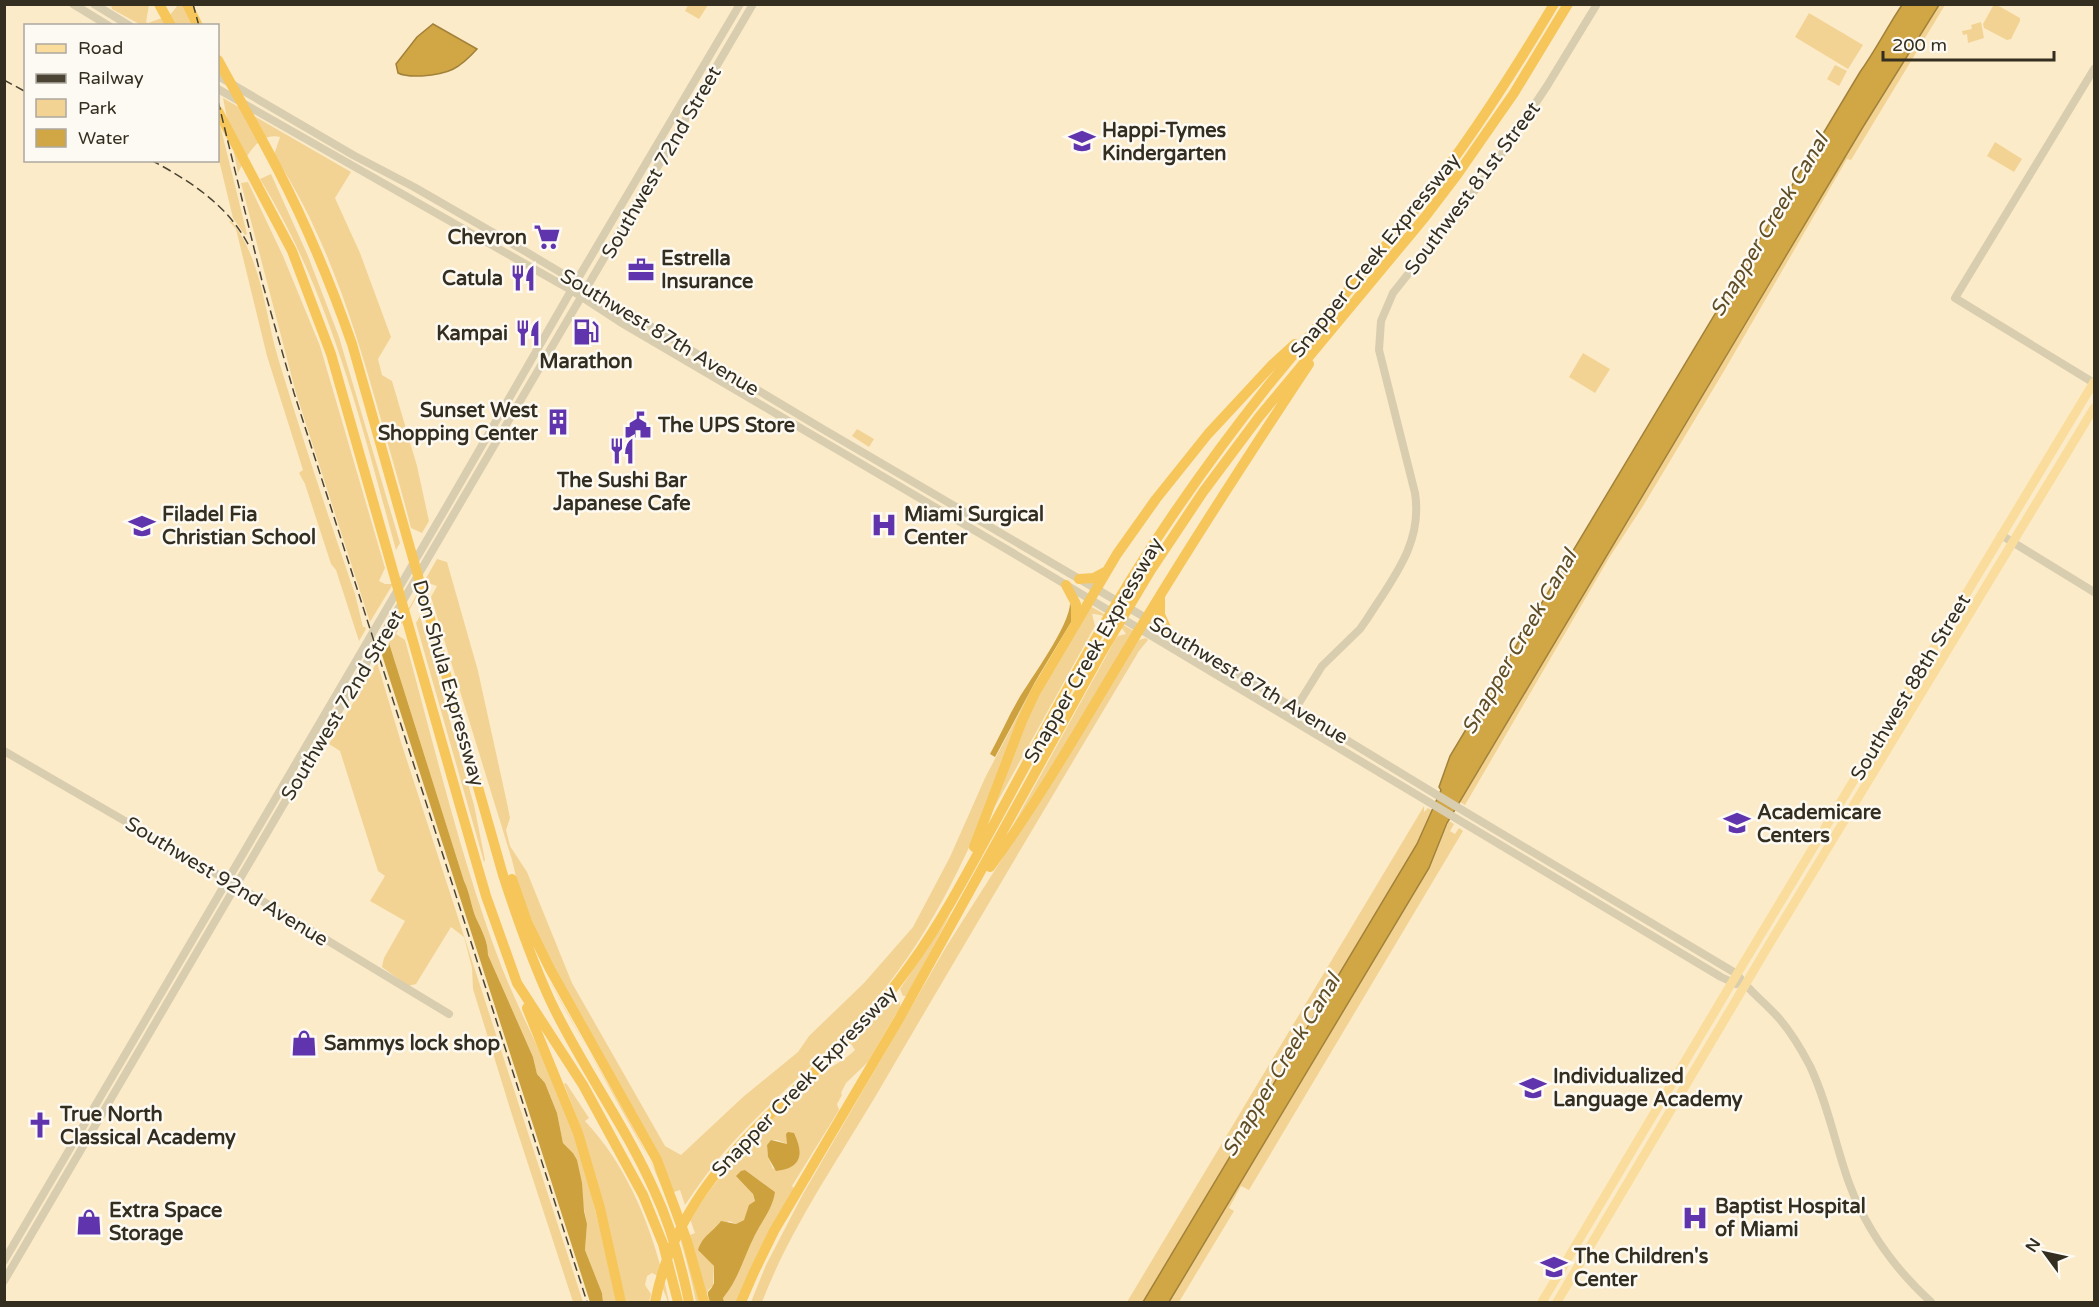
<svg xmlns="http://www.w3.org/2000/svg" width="2099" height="1307" font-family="'Varela Round',sans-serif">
  <rect width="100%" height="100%" fill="#fcebc9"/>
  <path fill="#f2d394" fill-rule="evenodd" d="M111,5h38l-3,17 2,1 22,-8 8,-10h12l5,20h-54l-29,-16z
    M688,5v-1l20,1 -9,14 -14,-8z
    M1939,5h6l-94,155 -4,-1 -123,212 -81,135 -34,52 -144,247 -5,-3 403,-675z
    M1997,5l23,13v3l-9,18 -4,1 -23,-12 -1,-4 10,-18z
    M1809,13l54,32 -15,24 -53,-32z
    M1981,22l3,16 -16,5 -1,-9 -4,1 -1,-4 10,-2 -1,-4z
    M1835,65l12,6 -8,15 -12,-7z
    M223,98l128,74 -16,26 25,55 31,84 -13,22 4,16 10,6 25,85 12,55 -7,12 -11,-5c-10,-40 -22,-80 -33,-119 -25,-88 -53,-177 -104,-254l6,-18c-22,-5 -34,20 -42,36z
    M218,117l29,117 -2,1 -12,-17 -15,-62z
    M1995,142l27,17 -8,13 -27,-16z
    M271,174l37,82 31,81 61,206 -4,7c-35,-127 -66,-258 -136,-371z
    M248,182l35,74 37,90 65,222 -6,13 6,3h8l-23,38 -74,-229 -55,-210z
    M229,221h2c30,35 34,93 47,137 24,79 50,158 77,236l8,33h2l1,2 -7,12 -23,-71 -5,-6 -26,-80 -6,-11 4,-3 -36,-114 -31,-127z
    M1583,353l27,16 -15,24 -26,-16z
    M857,429l17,10 -5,8 -17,-11z
    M437,559l10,3 31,109 29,132 3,15 -4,12 4,16 17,26 45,111 93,163 16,9 62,-58 55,-45 11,-16 55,-53 49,-56 37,-70 35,-79 50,-96 5,-7c-45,112 -85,230 -163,323 -46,55 -104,98 -151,152 -15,17 -28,36 -41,55l-5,-15 -6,2 -119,-219 -34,-76 -9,-37 -81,-263 6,-11 -9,-3 -6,4 -26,47 9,6c30,108 57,224 97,328 20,50 47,98 66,150 22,59 34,123 49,184h-14l-1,-9 -17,-43 2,-26 -14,-71 -10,-10 -6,-30 -12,-30 -8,-9 -4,-17 -45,-102c0,-15 -6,-24 -12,-37 -5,-12 -6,-25 -12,-37l-75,-238z
    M1090,606l44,25 -52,90 -71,108 104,-189 3,-4 8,-2c-6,-11 -21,-20 -34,-20l3,12 -101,182 36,-99z
    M420,616l54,189 11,55 -1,2 -68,-239z
    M1146,638l2,2 -9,11c-85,142 -170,285 -254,429 -42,73 -93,144 -123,222h-11l15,-37 37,-71 143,-247 124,-195 65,-107 4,-5z
    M377,662l23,77 183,563h-10l-61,-187 -39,-126 -1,-21 -8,-31 -13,-10 -35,57 -8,2 -26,-19 2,-9 21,-37 -35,-20 15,-25 -7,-5 -38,-120 -11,-7z
    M1424,806v6l4,-4 3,2 -14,34 -247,414 -27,44h-16z
    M1449,821l5,3 -4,7 5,3 4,-6 4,3 -214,359 -8,-4 -12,22 5,3 -55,91h-10l260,-434z
    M951,913l-44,83h-4l-3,-7z
    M548,978l110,197 24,61 17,66h-3c-9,-45 -23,-92 -43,-135 -31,-65 -72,-125 -105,-189z
    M896,999l4,3v5l-32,55 -22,21 -5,10 1,2 -5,9 2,6 -47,76 2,2 -57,114h-13l-1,-4c16,-19 21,-42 32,-63 7,-14 18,-27 20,-43l-30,-22 10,31 -11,19 -8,4 -7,-3 -22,15 1,22 6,8 -1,20 -5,4 -1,5 3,7h-3l-17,-67 5,-2 -5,-14c35,-54 78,-100 127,-142 12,-10 27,-16 38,-27l-4,-6 41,-44zM795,1136l3,8v14l-25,11 -5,-12 -1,-12 4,-5h6l10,4z
    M566,1083l23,35 -4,3c46,49 71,117 84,181h-1l-10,-26 -6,-3 -5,3 -2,9 6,9 -2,8h-23l-47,-179 -15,-39z"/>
  <path fill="#cca13e" d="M1070,601l3,18 -38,63 -40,75 -5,-3c10,-18 18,-37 28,-54 13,-22 54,-77 52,-99z
    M389,643l75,238c6,12 7,25 12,37 6,13 12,23 12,37l45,102 4,17 8,9 12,30 6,30 10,10 4,7 5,23 2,28 3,13 -2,26 17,43 1,9h-13l-208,-647z
    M788,1132l6,1c10,21 8,35 -18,38l-8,-14 -1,-12 4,-5 16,4 -1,-10z
    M745,1170l30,22c-2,16 -13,29 -20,43 -11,21 -16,44 -32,63l1,4h-14c-5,-14 0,-8 4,-19v-17l-16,-16c5,-15 14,-17 23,-29l15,3 8,-4 5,-15 6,-4 -2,-7 -17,-18 5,-5z"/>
  <path fill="#d1a644" stroke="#a2823a" stroke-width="1.5" d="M1902,5h37l-76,122 -416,696 -18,45 -260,434h-26l274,-458 24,-54 -2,-3 11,-31 410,-684c16,-22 27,-45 42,-67z
    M433,24l44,25c-18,20 -28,25 -55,27 -9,0 -16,1 -24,-3l-2,-9 21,-27z"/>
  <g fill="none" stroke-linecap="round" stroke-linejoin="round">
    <path stroke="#d9cdb0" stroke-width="8" d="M73,4l36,22
      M94,4l36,22
      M2094,69l-139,229 139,85
      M218,76l135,79 61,32 109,63 298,178 325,190 291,177 300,179c10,15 25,26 37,39 15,15 26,34 36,53 18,38 25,78 39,117 17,46 46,86 82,119
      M218,89l353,201 49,32 393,231 708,424 15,7
      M2001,535l93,57
      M1294,711l28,-45 38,-37 7,-10c26,-41 56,-76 48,-126l-36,-143 2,-29 12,-28 98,-123 56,-84 50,-82
      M4,751l240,139 205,124
      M4,1261l443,-755 136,-236 157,-266
      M4,1281l749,-1277"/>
    <path stroke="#fadd9d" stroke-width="9" d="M1542,1302l195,-328 357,-592
      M1557,1302l210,-354 327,-540"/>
    <path stroke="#f6c65b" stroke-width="10" d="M159,4l12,22
      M187,4l11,22
      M218,60c20,37 41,73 60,110 29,56 53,114 74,174l151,531c14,43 29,86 48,127 31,65 74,123 103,188 17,36 27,73 35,112
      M218,111l74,140 39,103 131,459 24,83 31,87 66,102 60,110 20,49 15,58
      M1079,579l15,-1 13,-7
      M1066,585l10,19v17
      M1160,597v18l8,17
      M974,847l48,-126 13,-28 82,-139 39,-55 52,-65 65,-70 22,-20
      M990,867c58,-79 105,-166 157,-250 52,-86 107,-170 162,-253
      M512,879l15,43 23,47 107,191 30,81 17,61
      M527,1008l51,125 22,75 21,94
      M655,1302c23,-117 109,-179 189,-259 25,-24 47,-51 67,-79 34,-47 61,-100 89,-151 53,-98 105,-198 168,-291 31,-46 64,-91 99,-135 52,-64 107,-125 158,-190 48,-61 89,-126 129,-193
      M741,1302l13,-30 20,-41 125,-212 200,-362 52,-87 52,-78 56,-75 166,-200 32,-42 57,-82 54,-89"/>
    <path stroke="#4b4434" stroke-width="1.5" stroke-dasharray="9 4.5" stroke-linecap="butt" d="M193,4l6,22
      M4,80l22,12
      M218,101l45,184 31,108 293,909
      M151,160c39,21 77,45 98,86"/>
  </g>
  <defs>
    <g id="school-bare" transform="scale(2.07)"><path d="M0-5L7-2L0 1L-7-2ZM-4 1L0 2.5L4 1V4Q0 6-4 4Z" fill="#6034ac" stroke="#fdfaf3" stroke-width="2.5" paint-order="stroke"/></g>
    <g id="supermarket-bare" transform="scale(2.07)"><path d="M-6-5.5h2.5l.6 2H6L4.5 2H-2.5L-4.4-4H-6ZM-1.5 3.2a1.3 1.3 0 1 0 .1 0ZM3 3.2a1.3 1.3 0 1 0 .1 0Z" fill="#6034ac" stroke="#fdfaf3" stroke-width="2.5" paint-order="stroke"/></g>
    <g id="office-bare" transform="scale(2.07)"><path d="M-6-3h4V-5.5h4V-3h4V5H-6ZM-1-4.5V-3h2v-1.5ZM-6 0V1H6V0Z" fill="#6034ac" stroke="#fdfaf3" stroke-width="2.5" paint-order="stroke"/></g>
    <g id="restaurant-bare" transform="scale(2.07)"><path d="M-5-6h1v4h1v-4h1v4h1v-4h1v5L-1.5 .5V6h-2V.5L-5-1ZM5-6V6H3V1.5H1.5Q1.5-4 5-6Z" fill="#6034ac" stroke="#fdfaf3" stroke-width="2.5" paint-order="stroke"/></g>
    <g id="fuel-bare" transform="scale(2.07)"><path d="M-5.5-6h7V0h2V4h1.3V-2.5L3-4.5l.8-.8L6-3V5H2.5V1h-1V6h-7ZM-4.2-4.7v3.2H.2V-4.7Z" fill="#6034ac" stroke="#fdfaf3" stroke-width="2.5" paint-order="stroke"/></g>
    <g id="building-bare" transform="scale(2.07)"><path d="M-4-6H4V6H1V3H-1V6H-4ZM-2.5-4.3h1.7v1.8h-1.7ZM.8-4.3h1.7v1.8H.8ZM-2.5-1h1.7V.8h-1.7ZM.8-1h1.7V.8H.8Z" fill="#6034ac" stroke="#fdfaf3" stroke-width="2.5" paint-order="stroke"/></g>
    <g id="civic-bare" transform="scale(2.07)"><path d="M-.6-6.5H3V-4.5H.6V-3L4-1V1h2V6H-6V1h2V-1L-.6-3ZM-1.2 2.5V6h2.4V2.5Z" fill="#6034ac" stroke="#fdfaf3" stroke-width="2.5" paint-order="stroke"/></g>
    <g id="hospital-bare" transform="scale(2.07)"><path d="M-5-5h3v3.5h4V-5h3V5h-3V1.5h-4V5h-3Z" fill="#6034ac" stroke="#fdfaf3" stroke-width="2.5" paint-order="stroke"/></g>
    <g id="shop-bare" transform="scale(2.07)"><path d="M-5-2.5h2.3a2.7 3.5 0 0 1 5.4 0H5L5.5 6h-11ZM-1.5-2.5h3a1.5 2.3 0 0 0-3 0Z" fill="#6034ac" stroke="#fdfaf3" stroke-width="2.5" paint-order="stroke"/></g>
    <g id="church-bare" transform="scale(2.07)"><path d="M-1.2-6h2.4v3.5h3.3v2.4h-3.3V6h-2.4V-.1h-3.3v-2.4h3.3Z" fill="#6034ac" stroke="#fdfaf3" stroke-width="2.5" paint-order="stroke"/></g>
  </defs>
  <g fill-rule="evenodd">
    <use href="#school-bare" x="1082" y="141"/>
    <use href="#supermarket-bare" x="547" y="237"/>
    <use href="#office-bare" x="641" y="270"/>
    <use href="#restaurant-bare" x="523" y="278"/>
    <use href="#fuel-bare" x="586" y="332"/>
    <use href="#restaurant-bare" x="528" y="333"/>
    <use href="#building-bare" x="558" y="422"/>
    <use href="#civic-bare" x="638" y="425"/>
    <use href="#restaurant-bare" x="622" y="451"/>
    <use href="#hospital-bare" x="884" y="525"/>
    <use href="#school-bare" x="142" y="526"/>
    <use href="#school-bare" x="1737" y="823"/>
    <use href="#shop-bare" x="304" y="1043"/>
    <use href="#school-bare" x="1533" y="1088"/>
    <use href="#church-bare" x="40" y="1125"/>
    <use href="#hospital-bare" x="1695" y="1218"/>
    <use href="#shop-bare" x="89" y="1222"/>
    <use href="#school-bare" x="1554" y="1267"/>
  </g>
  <g text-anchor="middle" stroke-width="5" stroke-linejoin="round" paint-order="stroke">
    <g font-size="20" font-weight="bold" fill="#342e21" stroke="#fdfaf3" text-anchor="start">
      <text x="1102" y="137">Happi-Tymes<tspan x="1102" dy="23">Kindergarten</tspan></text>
      <text x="527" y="244" text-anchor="end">Chevron</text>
      <text x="661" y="265">Estrella<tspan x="661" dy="23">Insurance</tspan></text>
      <text x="503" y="285" text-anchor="end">Catula</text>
      <text x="508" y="340" text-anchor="end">Kampai</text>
      <text x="586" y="368" text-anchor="middle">Marathon</text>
      <text x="538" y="417" text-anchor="end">Sunset West<tspan x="538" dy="23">Shopping Center</tspan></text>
      <text x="658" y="432">The UPS Store</text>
      <text x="622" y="487" text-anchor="middle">The Sushi Bar<tspan x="622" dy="23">Japanese Cafe</tspan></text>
      <text x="162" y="521">Filadel Fia<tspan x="162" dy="23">Christian School</tspan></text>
      <text x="904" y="521">Miami Surgical<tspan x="904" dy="23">Center</tspan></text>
      <text x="1757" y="819">Academicare<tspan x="1757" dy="23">Centers</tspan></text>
      <text x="324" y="1050">Sammys lock shop</text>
      <text x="1553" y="1083">Individualized<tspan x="1553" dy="23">Language Academy</tspan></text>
      <text x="60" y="1121">True North<tspan x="60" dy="23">Classical Academy</tspan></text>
      <text x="1715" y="1213">Baptist Hospital<tspan x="1715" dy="23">of Miami</tspan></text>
      <text x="109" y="1217">Extra Space<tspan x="109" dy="23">Storage</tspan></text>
      <text x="1574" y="1263">The Children's<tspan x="1574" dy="23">Center</tspan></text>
    </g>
    <g font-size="20" fill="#342e21" stroke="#fdfaf3">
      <text transform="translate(661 162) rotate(-60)" y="7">Southwest 72nd Street</text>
      <text transform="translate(1472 188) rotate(-53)" y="7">Southwest 81st Street</text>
      <text transform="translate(1375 255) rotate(-51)" y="7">Snapper Creek Expressway</text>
      <text transform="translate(660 332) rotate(31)" y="7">Southwest 87th Avenue</text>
      <text transform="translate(1093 650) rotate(-60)" y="7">Snapper Creek Expressway</text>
      <text transform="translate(1249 680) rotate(31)" y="7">Southwest 87th Avenue</text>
      <text transform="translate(449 683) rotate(74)" y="7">Don Shula Expressway</text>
      <text transform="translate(1910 687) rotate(-59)" y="7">Southwest 88th Street</text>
      <text transform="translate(342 705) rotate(-59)" y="7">Southwest 72nd Street</text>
      <text transform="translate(227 881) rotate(31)" y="7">Southwest 92nd Avenue</text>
      <text transform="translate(804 1081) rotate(-46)" y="7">Snapper Creek Expressway</text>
    </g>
    <g font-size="21" font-style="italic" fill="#5f4d25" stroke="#fdfaf3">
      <text transform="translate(1769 225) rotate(-59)" y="7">Snapper Creek Canal</text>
      <text transform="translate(1519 642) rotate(-60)" y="7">Snapper Creek Canal</text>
      <text transform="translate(1281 1065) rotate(-59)" y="7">Snapper Creek Canal</text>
    </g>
  </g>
  <rect width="2099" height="1307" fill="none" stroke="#342e21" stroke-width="12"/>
  <rect x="24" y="24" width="195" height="138" fill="#fdfaf3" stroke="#ada89f" stroke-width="1.5"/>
  <rect x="36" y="44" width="30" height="9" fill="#fadd9d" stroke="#ada89f" stroke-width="1.5"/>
  <text x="78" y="54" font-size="18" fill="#342e21">Road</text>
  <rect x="36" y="74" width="30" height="9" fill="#4b4434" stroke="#ada89f" stroke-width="1.5"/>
  <text x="78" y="84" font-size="18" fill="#342e21">Railway</text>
  <rect x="36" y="99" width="30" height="18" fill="#f2d394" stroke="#ada89f" stroke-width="1.5"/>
  <text x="78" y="114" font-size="18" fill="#342e21">Park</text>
  <rect x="36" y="129" width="30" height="18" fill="#d1a644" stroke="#ada89f" stroke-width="1.5"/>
  <text x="78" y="144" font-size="18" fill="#342e21">Water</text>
  <g transform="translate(2045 1253) rotate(303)" stroke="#fdfaf3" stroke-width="4.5" paint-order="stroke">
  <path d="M0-4.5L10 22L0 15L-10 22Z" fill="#342e21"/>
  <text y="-9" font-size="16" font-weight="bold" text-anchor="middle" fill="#342e21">N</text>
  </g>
  <path d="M1883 51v9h171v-9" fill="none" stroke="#342e21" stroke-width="3"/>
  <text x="1892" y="51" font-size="18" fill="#342e21" stroke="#fdfaf3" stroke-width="4.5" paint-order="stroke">200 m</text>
</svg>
